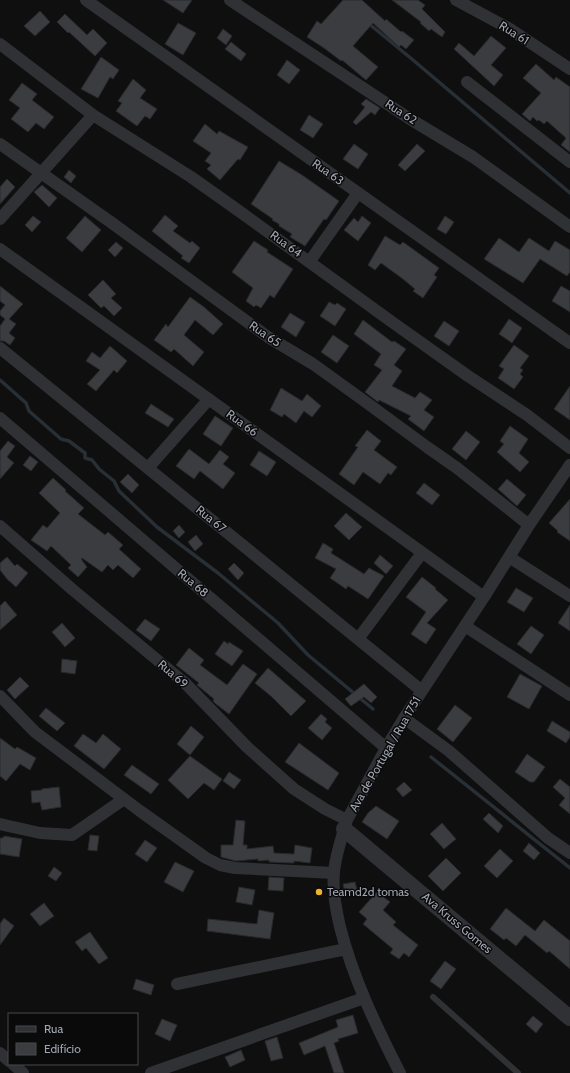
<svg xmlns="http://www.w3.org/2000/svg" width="570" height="1073" font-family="Cabin,sans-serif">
  <rect width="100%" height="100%" fill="#0f0f10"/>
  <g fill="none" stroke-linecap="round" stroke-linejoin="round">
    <path stroke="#282f35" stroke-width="3.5" d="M368,23l45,37 157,133
      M0,380l26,23 3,8 32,28 8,2 16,12v5l7,2 7,9 15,12 5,10 38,36 61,46 60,50 30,32 65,54
      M431,757l139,111"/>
  </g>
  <path fill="#3b3c40" stroke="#29292c" d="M163,0h29l-9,13z
    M343,0h19l23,21 1,-2 15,13 1,-1 12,9 -8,9 -5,-4 -2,2 -26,-24 -20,23 25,21 -12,13 -24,-20 -1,1 -17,-13 -17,-11 10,-16 4,3z
    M392,0h26l7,5 -3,4 23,23 -3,5 -11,-8 -2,2 -9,-8 1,-1z
    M40,11l10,11 -15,14 -11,-10z
    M65,14l22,21 6,-6 14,14 -12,13 -26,-24 -1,1 -11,-11z
    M178,23l18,10 -13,22 -18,-11z
    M223,29l9,7 -6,9 -9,-7z
    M491,36l15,12 -15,17 12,10 -9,11 -40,-37 5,-6 15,13z
    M231,42l15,12 -5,7 -16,-12z
    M101,57l18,13 -6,9 -3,-2 -12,21 -17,-9z
    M287,60l13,10 -11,14 -12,-9z
    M536,64l18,16 2,-3 14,10v65l-9,-7 5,-7 -19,-17 -3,3 -5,-4 -2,1 -4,-4 -3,4 -8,-7 19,-21 -18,-15z
    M133,79l13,11 -6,8 17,11 -7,10 -5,-3 -8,10 -21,-15 6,-8 -4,-2z
    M22,83l15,11 -5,6 22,17 -10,12 -8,-6 -8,9 -17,-13 9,-11 -11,-8z
    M366,99l14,9 -5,7 -4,-3 -15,13 -3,-3 12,-15 -4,-3z
    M309,115l14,9 -10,14 -13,-8z
    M205,124l12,10 2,-3 29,16 -8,13 -2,-1 -18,21 -13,-11 4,-4 -6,-4 6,-8 -18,-12z
    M354,144l14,10 -10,15 -15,-10z
    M417,144l8,7 -20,20 -7,-6z
    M279,161l23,14 37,26 -13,19 -2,-1 -19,27 -15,-9 2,-3 -13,-8v-2l-7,-4 1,-1 -22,-15z
    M69,170l7,6 -5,7 -7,-6z
    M7,179l8,8 -15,17v-17z
    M42,185l15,13 -8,9 -15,-15z
    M165,215l13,11 -5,5 17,12 2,-2 8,7 -11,15 -8,-5 2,-2 -31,-25z
    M33,216l8,6 -9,10 -7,-7z
    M85,216l16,14 -19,22 -16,-14z
    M362,216l9,7 -13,18 -14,-11 10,-12 4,4z
    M445,216l9,6 -8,12 -9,-5z
    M385,236l15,9 3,-3 36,26 -5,7 3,2 -14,21 -10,-7 2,-2 -12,-10 -22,-16 -6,7 -7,-5z
    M499,238l20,14 10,-14 20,13 6,-10 15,9v22l-3,4 -27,-17 -17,24 -39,-24z
    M254,241l14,9 -1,2 26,17 -19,29 -4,-3 -9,13 -5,-3 -2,2 -8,-6 7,-13 -21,-16z
    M116,242l7,6 -8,9 -7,-7z
    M103,280l13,14 -5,4 11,10 -8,8 -10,-10 -3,2 -13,-13z
    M0,286l23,18 -14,15 7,5 -7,9 6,5 -5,7 -6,-4h-4v-15l5,-7 -5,-4v-4l5,-6 -5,-4z
    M561,286l9,5v21l-18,-11z
    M190,297l14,10 19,17 -10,11 -18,-15 -11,15 20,17 -11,14 -19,-17 -3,3 -17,-12 12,-16 2,3z
    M329,302l6,3 2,-2 9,6 -11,17 -15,-10z
    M290,313l15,9 -9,15 -15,-10z
    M509,319l13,9 -10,15 -13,-9z
    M363,320l29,22 2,-1 12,8 -12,16 8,6 -10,15 23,12 5,-6 12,8 -8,10 10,7 -10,14 -16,-12 3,-3 -32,-16 -1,2 -13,-10 17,-22 -8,-5 7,-11 -27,-20z
    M444,321l15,10 -10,15 -15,-10z
    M333,335l16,11 -12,17 -16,-11z
    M514,345l15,11 -9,12 3,2 -3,4 3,3 -9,12 -16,-11 6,-9 -5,-3z
    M110,346l17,15 -10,12 -3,-3 -18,21 -9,-7 13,-14 -14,-9 6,-9 8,6z
    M570,386v34l-16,-11z
    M281,388l21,13 5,-7 14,12 -9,11 -8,-6 -8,12 -12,-9 -2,3 -12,-7z
    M151,404l23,15 -6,8 -23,-14z
    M215,416l18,12 -12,18 -18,-12z
    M510,426l18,13 -9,14 10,9 -9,10 -23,-20 7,-8 -4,-3z
    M367,430l14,11 -7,9 23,17 -6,8 -3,-2 -8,11 -17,-12 -9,13 -15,-11 19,-27 -3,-1z
    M466,431l14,11 -14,18 -14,-11z
    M8,441l7,5 -8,11 7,6 -14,16v-28z
    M189,449l20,15 11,-14 9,7 -6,7 12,9 -12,16 -23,-18 -6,8 -18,-13z
    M259,451l17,11 -9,14 -17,-11z
    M30,456l8,6 -7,9 -8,-6z
    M128,474l11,11 -7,8 -12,-11z
    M53,478l13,12 -1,1 19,17 -6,6 27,21 3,-3 15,13 -4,4 22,20 -8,9 -15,-13 -5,5 -5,-5 -6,7 -20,-14 -1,1 6,8 -9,10 -10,-9 3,-3 -20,-19 -4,5 -16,-11 12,-15 4,3 13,-15 -21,-20z
    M507,479l19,16 -9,11 -19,-17z
    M424,483l16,12 -8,10 -16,-12z
    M570,499v42l-13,-9 1,-1 -9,-8z
    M346,513l16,14 -13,13 -15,-14z
    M179,525l6,7 -6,6 -6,-7z
    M196,535l7,9 -8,7 -7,-9z
    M323,543l10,6 -2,4 33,21 5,-6 15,8 -16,23 -20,-13 -2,3 -16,-11 6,-9 -21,-11z
    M380,555l13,11 -7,8 -12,-11z
    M7,557l8,9 2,-2 11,9 -12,14 -9,-8 -7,-9v-7z
    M234,563l10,10 -6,7 -10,-11z
    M422,577l14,11 -1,1 13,11 -21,23 9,6 -10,15 -15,-10 15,-22 -20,-15z
    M516,588l17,10 -9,14 -17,-10z
    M5,601l12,14 -17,15v-24z
    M570,605v26l-12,-8z
    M145,619l15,10 -9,12 -15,-11z
    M62,623l13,15 -10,9 -13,-15z
    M531,626l13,9 -13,19 -14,-10z
    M224,641l4,3 1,-2 14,9 -11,15 -17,-12z
    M189,648l15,12 -4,5 27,20 16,-21 14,10 -28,40 -13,-10 -3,-3 1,-2 -17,-14 2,-2 -23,-18z
    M62,659l15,2 -2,13 -14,-2z
    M268,668l38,33 -15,15 -19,-19 -17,-14z
    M520,674l22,12 -13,23 -22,-12z
    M20,677l9,9 -14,13 -8,-9z
    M364,684l13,13 -6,6 -7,-6 -13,9 -6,-7z
    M455,705l17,13 -19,24 -16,-13z
    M46,708l19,15 -8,8 -18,-15z
    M321,714l6,5 -2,3 7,6 -10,12 -14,-12z
    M552,721l18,11v5l-4,6 -19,-12z
    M191,726l13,11 -14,18 -13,-11z
    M83,734l13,9 7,-9 18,15 -17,20 -30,-23z
    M0,738l15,11 2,-2 19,11 -6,12 -10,-6 -14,17 -6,-5z
    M299,743l40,30 -11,17 -43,-28z
    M527,754l18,13 -11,15h-4l-15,-10z
    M190,756l32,23 -8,11 -10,-7 -16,16 -20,-19z
    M132,765l27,19 -8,10 -27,-19z
    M229,772l12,8 -7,9 -11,-8z
    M560,779l10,8v27l-11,-9 6,-7 -12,-11z
    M404,782l8,8 -9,7 -7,-8z
    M59,787l2,20 -19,3 -2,-8 -8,1 -1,-12 11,-1v-1z
    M376,806l23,15 -12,18 -25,-17 6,-9z
    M489,813l14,13 -5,7 -15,-14z
    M236,820l9,1 -2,24h4v4l26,-3 1,7 20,1 1,-9 17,3 -2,15 -16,-2v2l-25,-1v-2l-11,1v-2l-22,2 -15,-4v-12h12z
    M442,823l14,16 -12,10 -14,-15z
    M90,835l9,1 -2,15 -9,-1z
    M4,836l18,3 -3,18 -19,-3v-16h3z
    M145,840l12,8 -10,14 -12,-8z
    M529,843l11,10 -6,7 -11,-9z
    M500,849l13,12 -16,17 -13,-12z
    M446,858l15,15 -18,18 -15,-15z
    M175,862l19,9 -11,21 -19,-10z
    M54,867l8,6 -6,8 -8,-5z
    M269,877l15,1 -1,13 -15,-1z
    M355,882l2,8 -12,3 -2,-9z
    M239,887l16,3 -3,15 -16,-3z
    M377,892l13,10 -7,8 13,12 -3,3 25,20 -9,12 -5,-4 -5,6 -9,-6 3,-4 -30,-25 4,-5 -8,-7z
    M44,903l10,13 -14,10 -10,-12z
    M506,908l29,23 9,-11 26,21v28l-21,-18 -2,2 -22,-18 -9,11 -10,-8 -2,2 -14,-11z
    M259,910l15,3 -4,26 -63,-8 1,-12 49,5z
    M4,918l10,8 -14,19v-21z
    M90,932l18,26 -9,6 -13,-16 -4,3 -7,-9z
    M445,961l11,8 -15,20 -11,-8z
    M136,979l18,6 -3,10 -18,-6z
    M353,1015l5,18 -20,6 1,2 -5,2 10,30h-10l-9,-27 -21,9 -5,-12 39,-16 -2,-7z
    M533,1016l10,8 -7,9 -10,-9z
    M162,1019l15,6 -7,16 -15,-7z
    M277,1037l6,21 -12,3 -6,-20z
    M241,1050l4,10 -15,7 -5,-10z"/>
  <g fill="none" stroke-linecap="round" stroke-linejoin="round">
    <path stroke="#303135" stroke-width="6" d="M433,997l85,76"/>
    <path stroke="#303135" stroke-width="12" d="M86,0l484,343
      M230,0l180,119 63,38 97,70
      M456,0l54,29 60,40
      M0,44l93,71 98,62 48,34 153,111 76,54 59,39 43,33
      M467,82l103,80
      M0,144l112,79 156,114 45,27 50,36 64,47 30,21 72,57
      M0,219l93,-104
      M0,249l484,348
      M310,261l48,-68
      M0,348l422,343
      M0,418l386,330
      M148,468l61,-69
      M0,526l73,64 112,93 62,64 47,42 31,20 22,11
      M509,557l61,39
      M465,626l105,69
      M358,639l64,-86
      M0,696l35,36 105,79 66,47 14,7 15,3 99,5
      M404,718l45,33 99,87 22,15
      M0,824l40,9 32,2 52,-36
      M177,984l169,-35
      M0,1053l9,8
      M13,1064l10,9
      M151,1073l213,-75
      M400,1073c-24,-47 -47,-95 -60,-146 -4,-17 -8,-36 -6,-54 1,-16 8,-37 13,-53l39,-72 18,-30 80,-121 45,-72 41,-60"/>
    <path stroke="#303135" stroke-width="16" d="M344,829l226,189"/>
  </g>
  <circle fill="#edb42b" stroke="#0a0a0b" stroke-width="1.5" cx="319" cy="892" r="4"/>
  <g text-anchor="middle" stroke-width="3" stroke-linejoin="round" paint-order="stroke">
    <g font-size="12" fill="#a0a5b1" stroke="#0a0a0b">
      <text transform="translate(514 33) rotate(32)" y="4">Rua 61</text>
      <text transform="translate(401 112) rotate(33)" y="4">Rua 62</text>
      <text transform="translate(328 172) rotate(35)" y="4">Rua 63</text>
      <text transform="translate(286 244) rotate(36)" y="4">Rua 64</text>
      <text transform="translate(265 334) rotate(34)" y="4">Rua 65</text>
      <text transform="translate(242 423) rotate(36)" y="4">Rua 66</text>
      <text transform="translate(211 519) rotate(39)" y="4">Rua 67</text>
      <text transform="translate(193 583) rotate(40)" y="4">Rua 68</text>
      <text transform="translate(173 674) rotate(41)" y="4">Rua 69</text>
      <text transform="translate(385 754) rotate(-60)" y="4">Ava de Portugal / Rua 1751</text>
      <text transform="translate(457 923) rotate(40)" y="4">Ava Kruss Gomes</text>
    </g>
    <g font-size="12" fill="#a0a5b1" stroke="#0a0a0b" text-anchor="start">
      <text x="327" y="896">Teamd2d tomas</text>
    </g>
  </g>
  <rect x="8" y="1013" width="130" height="52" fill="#0a0a0b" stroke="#46484d"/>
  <rect x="16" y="1026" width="20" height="6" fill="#303135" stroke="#46484d"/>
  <text x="44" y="1033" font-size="12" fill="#a0a5b1">Rua</text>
  <rect x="16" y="1043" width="20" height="12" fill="#3b3c40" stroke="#46484d"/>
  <text x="44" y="1053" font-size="12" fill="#a0a5b1">Edifício</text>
</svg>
